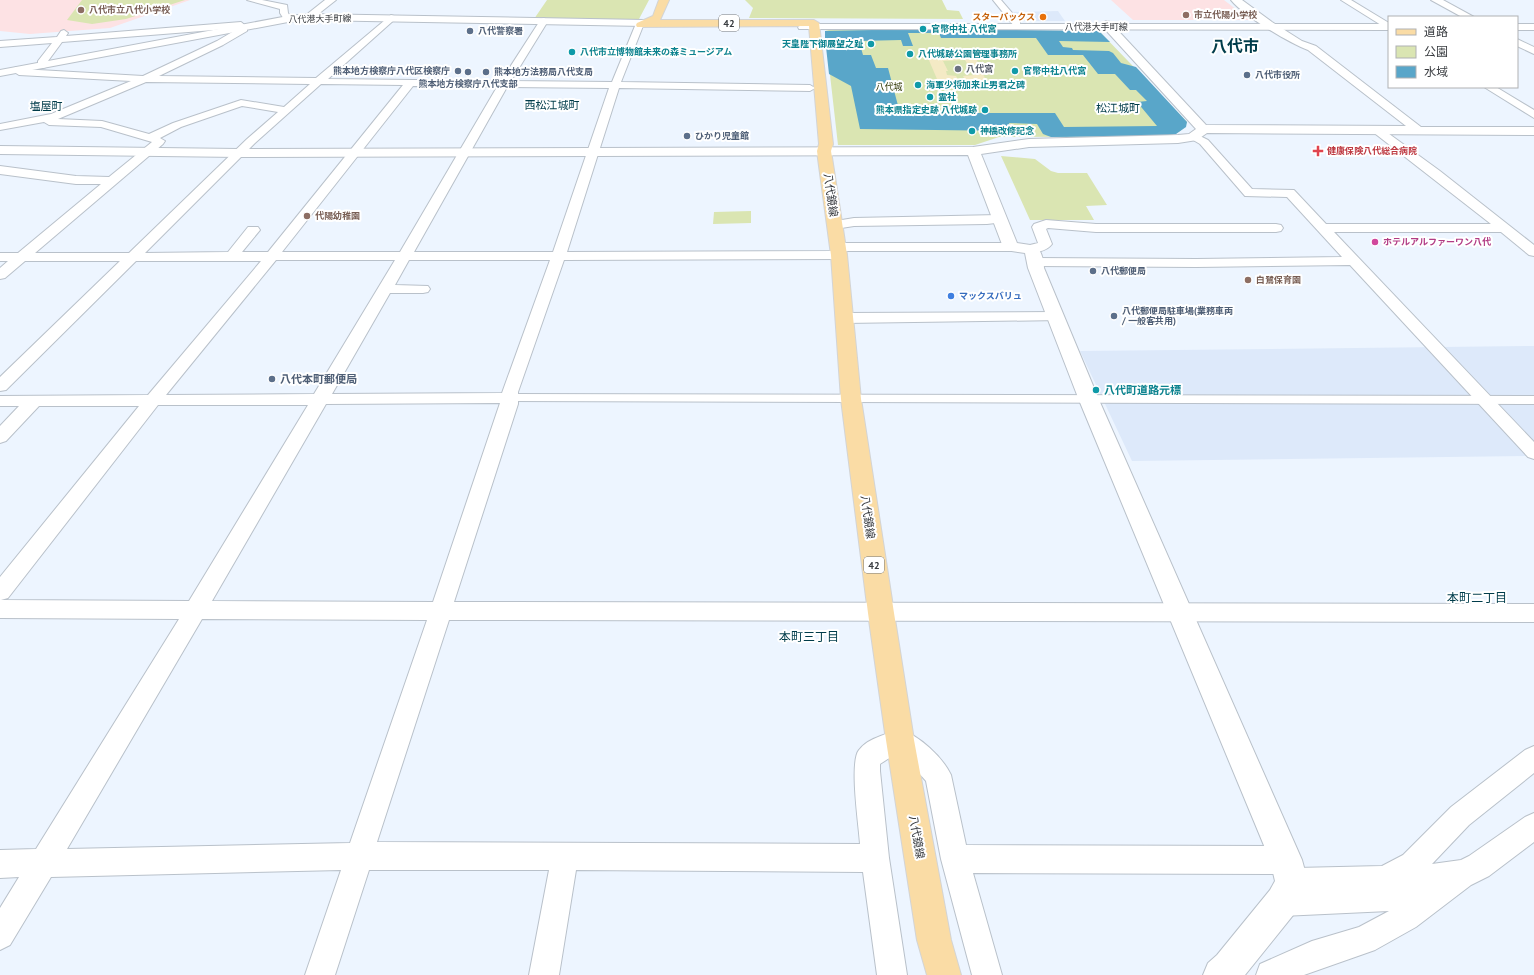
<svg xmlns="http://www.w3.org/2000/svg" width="1534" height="975" font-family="'PT Sans','Noto Sans JP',sans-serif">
  <rect width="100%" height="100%" fill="#edf5ff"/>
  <path fill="#dde9fa" d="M1058,11l7,10h-47l-7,-9z
    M1534,346v110l-402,5 -52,-110z"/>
  <path fill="#fde2e4" d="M0,0h190l-80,28 -80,6 -30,-3z
    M1111,0h113l26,20h-117z"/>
  <path fill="#dae5b2" d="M82,0h103l-59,19 -34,5 -25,-4z
    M547,0h102l-10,19h-105z
    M745,0h197l5,10 12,1 4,8 -214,-1 4,-10z
    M829,30l270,1 88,91c-5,12 -15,13 -26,14l-162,1 -24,8h-137l-13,-114z
    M1001,156l34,3 16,12 7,2h29l20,32 -21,1 8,14h-64z
    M751,211v12l-38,1 1,-12z"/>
  <path fill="#f4eac5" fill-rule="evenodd" d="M928,58h48l12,27 -48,1zM965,60l9,15 -11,1 5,9h-7l-5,-9 -9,-1 -1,-4h2l-5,-10z"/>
  <path fill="#59a6c9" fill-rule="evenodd" d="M919,29l180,2 11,11 -51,-1 4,6 9,1 1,2 36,1 4,2 8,10 15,4 51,55 -1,5 -10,7 -16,2 -109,1 -8,-3 -6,-10 -28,-1 2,8 -151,-2 -9,-43 -22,-12 -3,-27h3l-1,-4h-3v-12zM908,33h31l2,5h95l12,17h35l15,19h17l15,16h6l11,11 -10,1 20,24 -93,1 -9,-14h-155l-12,-45h-12l-5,-13h-8l-4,-14 42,-1 2,6h10z"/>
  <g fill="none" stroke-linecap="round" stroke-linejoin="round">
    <g stroke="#b9c1ca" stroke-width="2">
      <path id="pedestrian" d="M509,394l1025,2v8l-1029,-3 -2,-3z"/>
    </g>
    <g stroke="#b9c1ca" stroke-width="2">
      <path id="minor" d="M247,0h15l25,5 1,8 4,6 -4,3 -3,-1 -5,-8v-4z
        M993,0h8l19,22v4h-6z
        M1341,0h10l38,23v7z
        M391,15l3,1v4l-66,59 173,2 40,-62 3,-1 4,3 -37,60 101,1 23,-56 4,-3 4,3 -22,56 189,3 5,3 -5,3 -191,-3 -52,164 270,-1 -6,-4 2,-3 5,-1h173l5,1 2,3 -2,3 -5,1h-171l6,4 -2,3 -5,1 -275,1 -46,132v12l-64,198 1080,2v18l-1085,-2 -72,222 483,2c-1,-18 -11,-82 -1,-94 9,-12 28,-16 41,-21 19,7 42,27 51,46l15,70 320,1 10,4 4,10 -4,8 86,-2 21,-11 48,-48 74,-57 9,-4v27l-65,52 -37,39 29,-4 8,-4 56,-39 9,-4v29l-45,34 -18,9 -55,42 -41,23 -71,25h-48l4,-11 52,-23 47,-14 30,-16 -107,5 -10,-4 -4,-10 4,-10 9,-4 -3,-6 4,-8 -309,-1 29,102h-30l-31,-116 -15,-78 -16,-18 -13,-10 -17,11v7l9,87 18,117h-30l-14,-103 -287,-2 -17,105h-30l20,-105h-180l-34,105h-30l36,-105 -290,7 -41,68 -10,5v-42l19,-31 -19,1v-28l36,-1 143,-230 -179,-1v-41l139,-171h-100l-33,35 -6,2v-17l19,-20h-19v-10l148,-1 113,-134h-125l-130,129 -6,1v-14l120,-116h-95l-20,17 -5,1v-11l8,-7h-8v-8h18l83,-69h-25l-76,-10v-8l76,10 33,1 43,-35 -51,-15 -52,-2 -5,-3 -44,8v-6l51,-10 80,-33 -112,-6 -8,-5 5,-3 5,2 122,7 74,-35 22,-13 -177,14 -14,19 -2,6 -3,1 -5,-3v-4l14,-18 -52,4v-6l57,-4 4,-6 3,-1 4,3 -2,3 175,-14 6,5v4l-24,14 -64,31 157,2zM146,82l164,2 -26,23 -43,-7 -68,23 -24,11 -47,-13 -44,-2zM321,84l82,1 -135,167h-26l18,-22 -2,-3h-10l-20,25 -83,1 110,-110zM413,86l84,1 -97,165h-118zM507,87l102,1 -56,164h-139zM242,106l36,6 -31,27 -118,114h-94l128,-109 2,-3 -5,-3 21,-11zM276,260h119l-81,134 -148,1zM409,260h141l-48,133 -170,1 58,-101h33l5,-1 2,-3 -2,-3 -33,-1zM500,403l-67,199 -221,-1 114,-197zM158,405h150l-119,196 -188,-1 7,-2zM202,619l225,1 -77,223 -283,6z
        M1484,87h12l38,23v8z
        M1377,127l4,1 59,43 94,74v11l-5,-1 -28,-23h-167l200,210v17l-6,-2 -178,-192 -154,2 -160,-1 -5,-1 -2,-3 2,-3 5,-1 160,1 146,-2 -55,-60 -42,-1 -45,-52 -12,-7 2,-2h8l10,5 44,49 42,1 32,34h165l-118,-92 -1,-2z
        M999,215l6,4 -1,3 -17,2 -133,2 -19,3 -7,-4 2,-3 24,-4z
        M1046,220l50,4h180l5,1 2,3 -2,3 -5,1h-180l-48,-4 -2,1 6,15c-5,7 -18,10 -26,8l-2,-3 2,-3 12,-3 -6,-16 2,-3z
        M1056,312l5,2 3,3 -3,3 -216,3 -5,-2 -3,-3 3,-3 5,-2z"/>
    </g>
    <g stroke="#b9c1ca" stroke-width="2">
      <path id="tertiary" d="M325,0h11l-24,19h-6l-2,-2 2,-2z
        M1231,0h11l30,22 30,19 14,5 105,81h113v8l-327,-2 -10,7 -19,3 -149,4 -48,7 36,89 20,3c4,6 7,14 7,22l55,132 203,460 6,22 -14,32 -49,61h-42l5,-12 9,-8 53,-65 5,-9 -5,-21 -191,-460 -51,-132 -3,-15 -20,-3 -2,-3 -35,-92 -729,2 -239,-3v-8l239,3 734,-2 56,-8 149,-4 11,-1 7,-5 -94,-103 -1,-2 5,-3 4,1 96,103 200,1 -98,-76c-19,-7 -64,-34 -77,-50z
        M1431,0h12l31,17h-12z
        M1517,39l17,8v7l-17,-8z"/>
    </g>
    <g stroke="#b9c1ca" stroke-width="2">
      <path id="secondary" d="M309,14l335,6 5,3 -5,3 -335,-6 -21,2 -288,54v-6l288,-54z
        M803,24h586v6l-590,-1 -1,-2z
        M1517,24h17v6h-17z"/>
    </g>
    <g stroke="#d3d4d5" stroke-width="2">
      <path id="primary" d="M659,0h10l-9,20h154l5,3 14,121 -2,7 16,104 14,144 33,214 20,127 37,200 10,35h-34l-10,-35 -31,-200 -18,-127 -27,-214 -10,-144 -14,-104 2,-7 -10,-118 -172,1 -1,-2 1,-2 16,-7z"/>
    </g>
    <use href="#pedestrian" fill="#fff" fill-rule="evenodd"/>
    <use href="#minor" fill="#fff" fill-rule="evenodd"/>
    <use href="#tertiary" fill="#fff" fill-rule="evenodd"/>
    <use href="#secondary" fill="#fff" fill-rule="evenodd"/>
    <use href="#primary" fill="#fadca5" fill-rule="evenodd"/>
  </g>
  <g fill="#8d6e63" stroke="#fff" stroke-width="1.5">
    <circle cx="81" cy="10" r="4"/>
    <circle cx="1186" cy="15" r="4"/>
    <circle cx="307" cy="216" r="4"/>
    <circle cx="1248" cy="280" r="4"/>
  </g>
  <circle fill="#e8710a" stroke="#fff" stroke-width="1.5" cx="1043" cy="17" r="4"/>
  <g fill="#0f9aa8" stroke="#fff" stroke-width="1.5">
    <circle cx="923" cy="29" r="4"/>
    <circle cx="871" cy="44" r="4"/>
    <circle cx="572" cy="52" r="4"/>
    <circle cx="910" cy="54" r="4"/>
    <circle cx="1015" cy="71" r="4"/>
    <circle cx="918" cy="85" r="4"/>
    <circle cx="930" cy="97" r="4"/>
    <circle cx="985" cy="110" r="4"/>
    <circle cx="972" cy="131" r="4"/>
    <circle cx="1096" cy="390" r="4"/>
  </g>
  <g fill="#5c6f8a" stroke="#fff" stroke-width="1.5">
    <circle cx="470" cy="31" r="4"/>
    <circle cx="458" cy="71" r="4"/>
    <circle cx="468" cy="72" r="4"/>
    <circle cx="486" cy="72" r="4"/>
    <circle cx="1247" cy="75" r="4"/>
    <circle cx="687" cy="136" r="4"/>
    <circle cx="1093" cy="271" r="4"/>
    <circle cx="1114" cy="316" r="4"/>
    <circle cx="272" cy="379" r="4"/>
  </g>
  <circle fill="#6b7280" stroke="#fff" stroke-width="1.5" cx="958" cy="69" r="4"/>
  <path fill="#e0444e" stroke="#fff" stroke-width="1.5" d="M1316 145h4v4h4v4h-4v4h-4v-4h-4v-4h4z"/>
  <circle fill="#d1479c" stroke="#fff" stroke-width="1.5" cx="1375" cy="242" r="4"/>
  <circle fill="#3f7fe0" stroke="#fff" stroke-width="1.5" cx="951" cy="296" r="4"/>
  <g text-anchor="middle" stroke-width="4" stroke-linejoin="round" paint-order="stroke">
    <g font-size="9" font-weight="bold" fill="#785e54" stroke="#fff" text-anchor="start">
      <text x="89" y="13">八代市立八代小学校</text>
      <text x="1194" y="18">市立代陽小学校</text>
      <text x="315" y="219">代陽幼稚園</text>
      <text x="1256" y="283">白鷺保育園</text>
    </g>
    <g font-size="9" font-weight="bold" fill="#c56008" stroke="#fff" text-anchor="end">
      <text x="1035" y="20">スターバックス</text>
    </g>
    <g font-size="9" fill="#393c40" stroke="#fff">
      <text transform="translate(320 19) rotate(-1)" y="3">八代港大手町線</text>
      <text x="1096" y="30">八代港大手町線</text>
    </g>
    <g font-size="9" font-weight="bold" fill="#0d838f" stroke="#fff" text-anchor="start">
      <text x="931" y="32">官幣中社 八代宮</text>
      <text x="863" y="47" text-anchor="end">天皇陛下御展望之趾</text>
      <text x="580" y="55">八代市立博物館未来の森ミュージアム</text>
      <text x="918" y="57">八代城跡公園管理事務所</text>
      <text x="1023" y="74">官幣中社八代宮</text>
      <text x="926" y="88">海軍少将加来止男君之碑</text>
      <text x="938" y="100">霊社</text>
      <text x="977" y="113" text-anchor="end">熊本県指定史跡 八代城跡</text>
      <text x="980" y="134">神橋改修記念</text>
    </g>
    <g font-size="9" font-weight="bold" fill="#4e5e75" stroke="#fff" text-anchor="start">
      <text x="478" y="34">八代警察署</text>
      <text x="450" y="74" text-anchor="end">熊本地方検察庁八代区検察庁</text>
      <text x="494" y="75">熊本地方法務局八代支局</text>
      <text x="1255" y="78">八代市役所</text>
      <text x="468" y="87" text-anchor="middle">熊本地方検察庁八代支部</text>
      <text x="695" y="139">ひかり児童館</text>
      <text x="1101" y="274">八代郵便局</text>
      <text x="1122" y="314">八代郵便局駐車場(業務車両<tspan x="1122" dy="10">/ 一般客共用)</tspan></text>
    </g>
    <g font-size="9" font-weight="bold" fill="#5b616d" stroke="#fff" text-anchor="start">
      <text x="966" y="72">八代宮</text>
    </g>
    <g font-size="9" fill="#2d3400" stroke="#fff">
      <text x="889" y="90">八代城</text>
    </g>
    <g font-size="9" font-weight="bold" fill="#be3a42" stroke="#fff" text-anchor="start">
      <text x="1327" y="154">健康保険八代総合病院</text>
    </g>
    <g font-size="9" font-weight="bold" fill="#b23c85" stroke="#fff" text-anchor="start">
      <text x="1383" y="245">ホテルアルファーワン八代</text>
    </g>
    <g font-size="9" font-weight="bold" fill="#366cbe" stroke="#fff" text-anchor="start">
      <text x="959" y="299">マックスバリュ</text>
    </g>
    <g fill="#fff" stroke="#747679" stroke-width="1">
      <rect x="719" y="15" width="20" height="16" rx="3"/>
      <rect x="864" y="557" width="20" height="16" rx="3"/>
    </g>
    <g font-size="10" font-weight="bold" fill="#393c40">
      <text x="729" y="27">42</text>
      <text x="874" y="569">42</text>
    </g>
    <g font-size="11" fill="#003c4a" stroke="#fff">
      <text x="552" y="109">西松江城町</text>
      <text x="46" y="110">塩屋町</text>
      <text x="1118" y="112">松江城町</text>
    </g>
    <g font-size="11" fill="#393c40" stroke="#fff">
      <text transform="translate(831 195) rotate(82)" y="4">八代鏡線</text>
      <text transform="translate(868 517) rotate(82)" y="4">八代鏡線</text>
      <text transform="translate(917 837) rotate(80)" y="4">八代鏡線</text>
    </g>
    <g font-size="11" font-weight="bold" fill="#4e5e75" stroke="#fff" text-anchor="start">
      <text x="280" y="383">八代本町郵便局</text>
    </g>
    <g font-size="11" font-weight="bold" fill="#0d838f" stroke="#fff" text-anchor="start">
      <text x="1104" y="394">八代町道路元標</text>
    </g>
    <g font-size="12" fill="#003c4a" stroke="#fff">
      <text x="1477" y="602">本町二丁目</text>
      <text x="809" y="641">本町三丁目</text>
    </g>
    <g font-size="16" font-weight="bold" fill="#003c4a" stroke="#fff">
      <text x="1235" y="52">八代市</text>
    </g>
  </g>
  <rect x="1388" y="16" width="130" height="72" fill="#ffffff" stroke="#b0b1b3"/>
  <rect x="1396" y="29" width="20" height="6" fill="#fadca5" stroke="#b0b1b3"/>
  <text x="1424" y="36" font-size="12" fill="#393c40">道路</text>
  <rect x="1396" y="46" width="20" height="12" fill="#dae5b2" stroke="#b0b1b3"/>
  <text x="1424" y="56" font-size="12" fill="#393c40">公園</text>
  <rect x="1396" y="66" width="20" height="12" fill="#59a6c9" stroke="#b0b1b3"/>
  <text x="1424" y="76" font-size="12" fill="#393c40">水域</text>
</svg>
